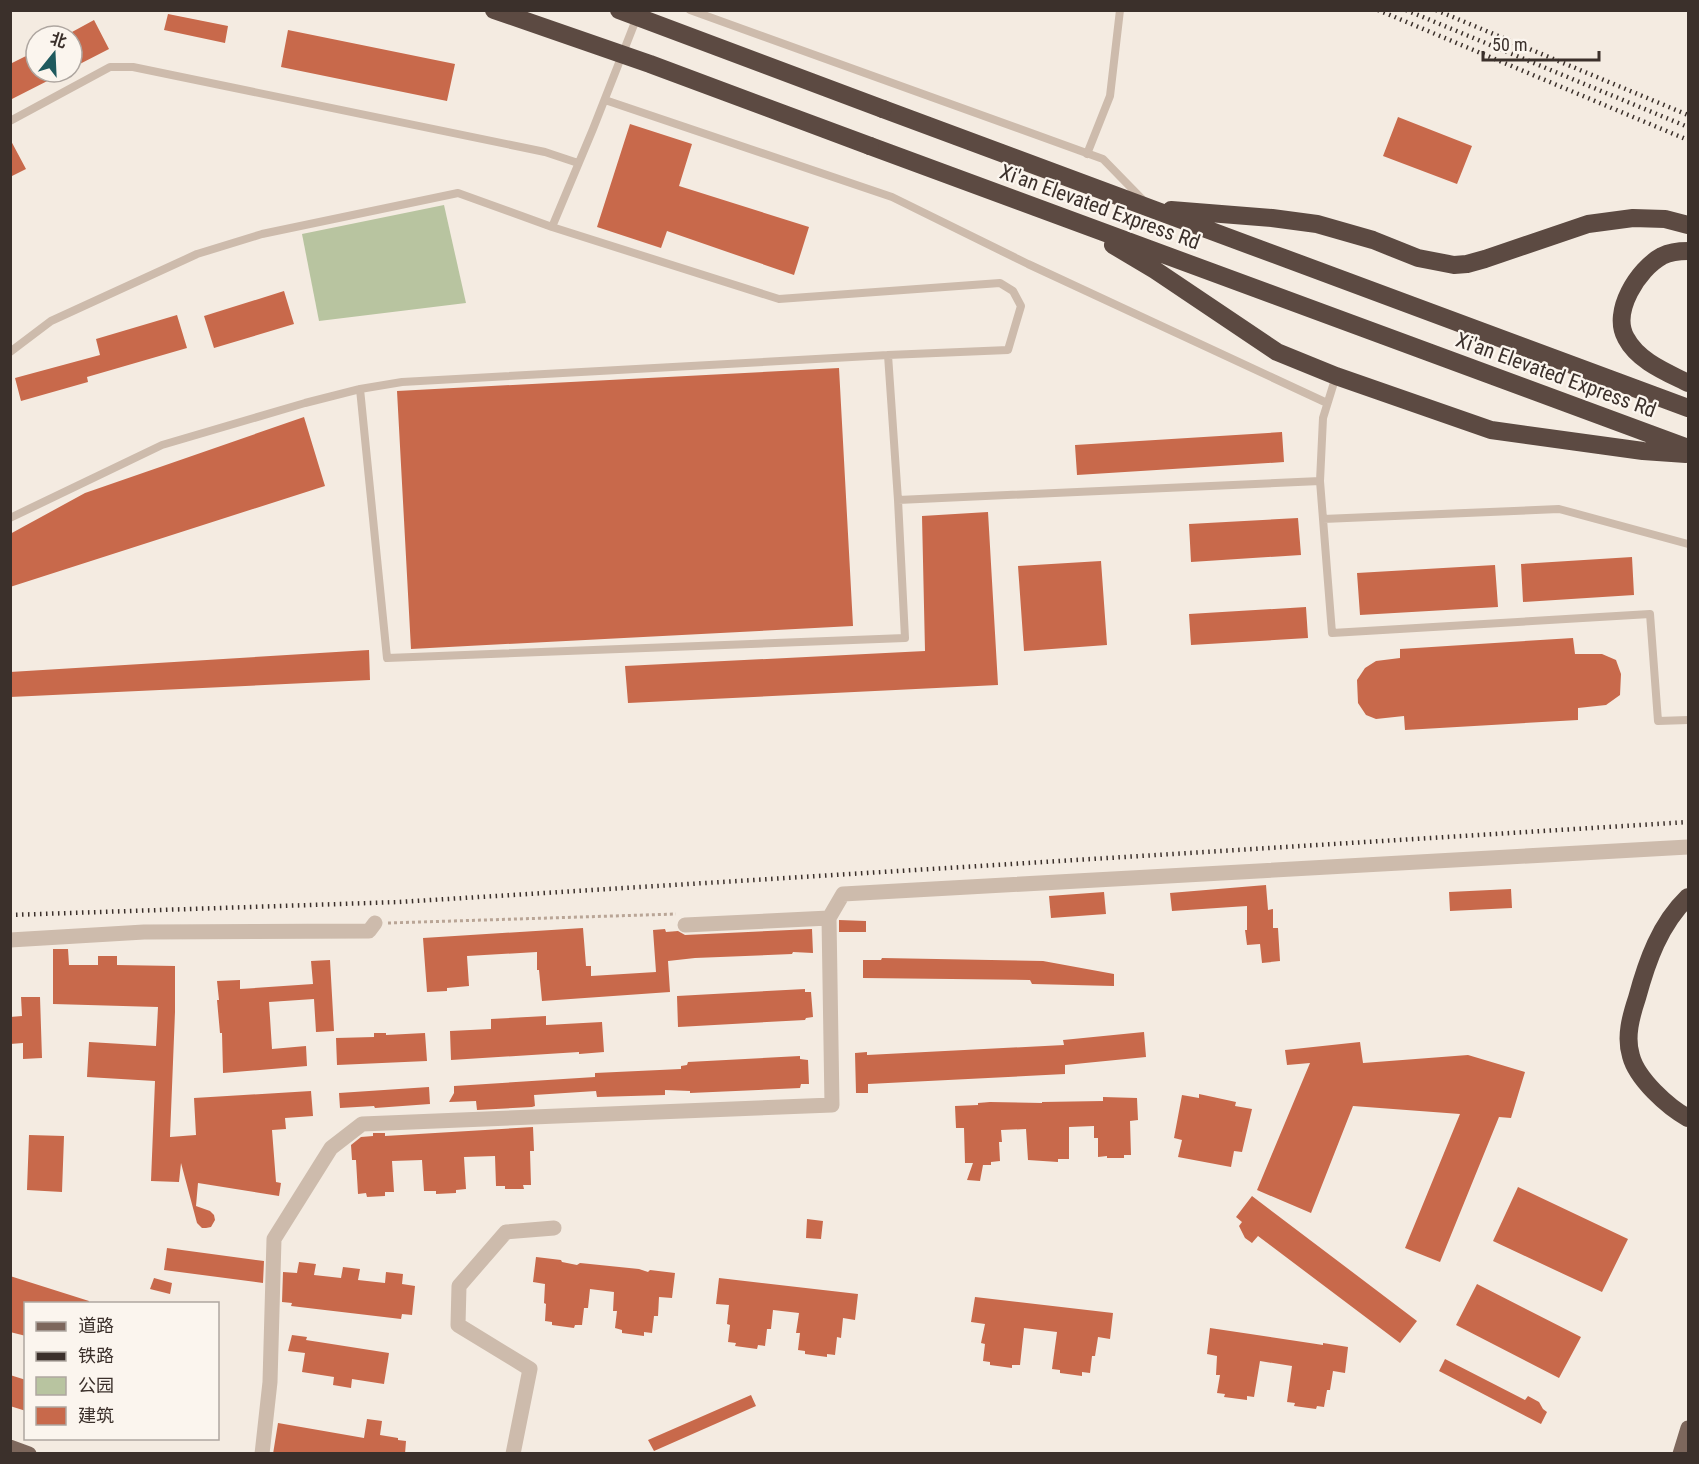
<svg xmlns="http://www.w3.org/2000/svg" width="1699" height="1464" font-family="'Roboto Condensed','Noto Sans SC',sans-serif">
  <rect width="100%" height="100%" fill="#f4ebe1"/>
  <path fill="#b8c4a0" d="M444,205l22,98 -147,18 -17,-87z"/>
  <path fill="#c8694b" d="M168,14l60,12 -3,17 -61,-13z
    M94,20l15,29 -37,19v-36z
    M288,30l167,34 -8,37 -166,-34z
    M36,51v21h29l-55,28v-36z
    M1398,117l74,29 -15,38 -74,-28z
    M630,124l62,20 -13,42 130,41 -15,48 -127,-44 -6,17 -64,-21z
    M10,139l16,30 -16,8z
    M284,291l10,33 -80,24 -10,-32z
    M177,315l10,33 -100,29 1,5 -67,19 -6,-23 85,-23 -4,-16z
    M839,368l14,258 -442,23 -14,-258z
    M304,417l21,69 -315,101v-53l75,-41z
    M1282,432l2,30 -207,13 -2,-30z
    M988,512l10,173 -370,18 -3,-37 300,-15 -3,-135z
    M1298,518l3,37 -110,7 -2,-38z
    M1632,557l2,38 -111,7 -2,-38z
    M1101,561l6,84 -83,6 -6,-85z
    M1495,565l3,42 -138,8 -3,-42z
    M1306,607l2,31 -117,7 -2,-31z
    M1573,638l2,16h27l14,6 5,14 -1,21 -14,10 -28,3v12l-173,10 -1,-14 -28,3 -10,-4 -8,-12 -1,-23 8,-12 11,-7 24,-3v-9z
    M369,650l1,30 -360,17v-25z
    M1266,885l2,25 5,-1v19h5l2,33 -18,2 -2,-19 -13,1 -2,-15h2v-24l-75,5 -2,-18z
    M1511,889l1,19 -62,3 -1,-19z
    M1104,892l2,22 -55,4 -2,-22z
    M839,920l27,1v11h-27z
    M583,928l3,38h5v10l65,-4 -3,-42 12,-1 1,3 12,-1 7,4 127,-6 1,24 -20,-1 -1,2 -97,4 -27,3 2,31 -128,9 -3,-31h-2v-18l-70,4 2,30 -22,2v3l-20,1 -4,-54z
    M53,949h15l1,16h29v-9h19v9l58,1v46l-5,125 26,-2 -2,-37 117,-7 2,25 -28,2 1,11 -14,1 4,52 5,1 -2,13 -81,-13 -2,23 14,5 4,4 1,5 -4,7 -5,1h-4l-5,-5 -16,-60 -2,19 -28,-1 4,-100 -68,-4 2,-35 67,4 2,-39 -105,-3z
    M882,958l161,3 71,13v12l-82,-2 -2,-4 -167,-2v-18h18z
    M330,960l4,71 -18,1 -2,-33 -45,3 3,47 34,-3 1,20 -84,7 -1,-40h-2l-3,-33h2l-2,-19 23,-1v9l73,-5 -2,-23z
    M805,989v3h6l2,25 -7,1 -1,2 -127,7 -1,-31z
    M21,997h19l2,61 -19,1v-16l-13,1v-27l12,-1z
    M546,1016v9l56,-3 2,30 -25,2v-2l-128,8 -1,-29 41,-2v-10z
    M1144,1032l2,25 -81,8v9l-197,10v9h-12l-1,-40 12,-1v3l197,-10 -1,-5z
    M374,1033h12v2l39,-2 2,28 -90,4 -1,-27 38,-1z
    M1360,1042l3,21 105,-8 57,17 -14,46 -12,-1 -59,145 -35,-14 55,-134 -107,-8 -42,107 -54,-23 53,-127 -23,2 -2,-15z
    M800,1056v3l8,1 1,24h-8l-1,4 -110,5v-2l-25,-1v5l-68,2 -1,-6 -62,4 1,11 -3,1 -55,3 -1,-9 -27,1 5,-9v-7l141,-9v-4l86,-4v-3l6,-1 1,-3z
    M429,1087l1,17 -55,4 -1,-2 -34,2 -1,-15z
    M1199,1094l37,8 -1,4 17,3 -10,43 -8,-1 -3,16 -53,-10 4,-17 -8,-2 8,-43 17,3z
    M1103,1097l34,1 1,22 -8,1 1,34h-7v3h-17v-2l-9,1v-19h-4v-12l-25,1v32h-11v3l-30,-2 -2,-31 -25,1 1,12h-3l1,19 -9,1v3h-8l-3,16 -13,-1 6,-17h-8l-1,-35h-8l-1,-22 23,-1v-2l12,-1 52,1v-1l61,-1z
    M533,1127l1,24h-4l1,34h-8l1,4h-19v-3h-9l-1,-30 -31,1 2,32 -10,1v3l-20,1v-3h-12l-2,-31 -30,1 2,31h-9v4l-18,1 -1,-4 -8,1 -2,-34h-4l-1,-15 10,-8 12,-1v-3h12v3z
    M29,1135l35,1 -2,56 -35,-2z
    M1518,1187l110,52 -26,53 -109,-51z
    M1252,1196l165,125 -17,22 -142,-107 -6,7 -7,-5 -6,-12 3,-4 -6,-5z
    M807,1219l16,2 -2,18 -15,-1z
    M167,1248l97,13 -1,22 -99,-13z
    M536,1257l25,3 1,2 15,3 3,-2 59,6 9,3 2,-2 25,3 -3,25 -13,-1 -1,19h-4l-2,17 -8,-1v4l-22,-3v-3l-7,-2 2,-17h-4l1,-19 -24,-3 -2,19h-4l-2,17h-7l-1,3 -22,-3v-3l-7,-1 1,-17 -2,-1 1,-19 -12,-2z
    M299,1262l17,2 -2,11 27,3 2,-11 17,2 -2,11 27,3 1,-11 17,2 -1,10 13,2 -3,29 -10,-1 -1,5 -110,-13 1,-3 -10,-1 1,-30 14,1z
    M10,1276l79,25 -1,3h-62v32l-16,-4z
    M154,1278l18,5 -2,11 -20,-5z
    M719,1278l139,16 -3,26 -12,-2 -2,20 -4,-1 -2,18 -8,-1v3l-22,-3v-3l-7,-1 2,-17h-4l3,-20 -26,-3 -2,19h-4l-2,17 -7,-1 -1,4 -22,-3 1,-3 -8,-1 2,-17 -3,-1 2,-19 -13,-1z
    M1477,1284l104,53 -22,41 -103,-53z
    M975,1297l138,16 -3,26 -12,-2 -3,19h-3l-2,17 -8,-1v4l-22,-3v-3l-8,-1 5,-37 -33,-4 -4,37h-8v3l-22,-3v-3l-7,-1 2,-17 -4,-1 4,-19 -14,-2z
    M1210,1328l113,17v-2l25,4 -3,26 -12,-2 -3,19h-3l-3,17 -7,-1 -1,3 -22,-3 1,-3 -8,-1 5,-36 -32,-5 -6,36 -7,-1v4l-23,-3 1,-3 -8,-1 3,-18h-4l1,-19 -10,-2z
    M292,1335l15,2 -1,3 83,13 -5,31 -32,-5 -1,9 -18,-3 1,-8 -32,-5 3,-19 -17,-2z
    M1445,1359l80,41 3,-4 11,6 4,7 4,3 -6,12 -102,-53z
    M10,1375l16,5v31l-16,-5z
    M751,1395l5,11 -102,45 -6,-11z
    M367,1419l15,2 -2,14 18,3v2l8,1 -1,13h-132l5,-31 86,15z"/>
  <g fill="none" stroke-linecap="round" stroke-linejoin="round">
    <path stroke="#b9a596" stroke-width="3" stroke-dasharray="3 3" stroke-linecap="butt" d="M388,923l288,-9"/>
    <path stroke="#cdbbac" stroke-width="8" d="M690,10l413,149 41,42
      M605,100l287,97 136,67 299,139
      M10,121l100,-54h23l412,85 33,11
      M1087,154l23,-58 10,-86
      M10,352l41,-31 146,-67 65,-20 196,-41 94,34 41,-98 44,-112
      M1336,376l-13,42 -3,63 12,152 318,-19 8,107 30,-1
      M360,389l27,269 518,-20 -7,-138 -10,-145
      M898,500l422,-19
      M10,518l152,-73 143,-42 55,-14 42,-7 486,-27 120,-5 13,-44 -8,-15 -13,-8 -221,16 -227,-72
      M1323,519l236,-10 129,35"/>
    <path stroke="#cdbbac" stroke-width="15" d="M685,925l144,-7
      M10,940l134,-8 225,-1 6,-8
      M262,1454l8,-72 4,-143 57,-91 31,-24 470,-19 -3,-187 14,-24 845,-47
      M513,1454l17,-85 -72,-44 1,-39 47,-54 48,-4"/>
    <path stroke="#7d675c" stroke-width="15" d="M10,1447l19,7
      M1680,1454l8,-26"/>
    <path stroke="#5c4a42" stroke-width="18" d="M883,109l805,299
      M870,146l818,302
      M1171,210l101,8 45,6 56,16 45,18 36,7 13,-1 18,-5 103,-35 45,-6 32,1 23,6
      M1113,245l42,25 122,82 59,24 155,54 152,21 43,3
      M1688,251c-9,0 -18,1 -26,5 -24,13 -51,56 -36,82 12,23 40,34 62,45"/>
    <path stroke="#3b302b" stroke-width="4.5" stroke-dasharray="1.5 4.5" stroke-linecap="butt" d="M1378,10l310,130
      M1406,10l282,117
      M1436,10l252,105
      M10,915l389,-13 1289,-80"/>
    <path stroke="#5c4a42" stroke-width="18" d="M494,10l156,54 220,82
      M619,10l264,99
      M1688,897c-28,27 -41,64 -51,101 -6,18 -12,39 -6,58 6,23 37,51 57,62"/>
  </g>
  <g text-anchor="middle" stroke-width="4.5" stroke-linejoin="round" paint-order="stroke">
    <g font-size="21" fill="#3b302b" stroke="#fbf5ee">
      <text transform="translate(1100 207) rotate(20)" y="7">Xi'an Elevated Express Rd</text>
      <text transform="translate(1556 375) rotate(20)" y="7">Xi'an Elevated Express Rd</text>
    </g>
  </g>
  <rect width="1699" height="1464" fill="none" stroke="#3b302b" stroke-width="24"/>
  <rect x="24" y="1302" width="195" height="138" fill="#fbf5ee" stroke="#aea6a0" stroke-width="1.5"/>
  <rect x="36" y="1322" width="30" height="9" fill="#7d675c" stroke="#aea6a0" stroke-width="1.5"/>
  <text x="78" y="1332" font-size="18" fill="#3b302b">道路</text>
  <rect x="36" y="1352" width="30" height="9" fill="#3b302b" stroke="#aea6a0" stroke-width="1.5"/>
  <text x="78" y="1362" font-size="18" fill="#3b302b">铁路</text>
  <rect x="36" y="1377" width="30" height="18" fill="#b8c4a0" stroke="#aea6a0" stroke-width="1.5"/>
  <text x="78" y="1392" font-size="18" fill="#3b302b">公园</text>
  <rect x="36" y="1407" width="30" height="18" fill="#c8694b" stroke="#aea6a0" stroke-width="1.5"/>
  <text x="78" y="1422" font-size="18" fill="#3b302b">建筑</text>
  <g transform="translate(54 54) rotate(18)"><circle r="28" fill="#fbf5ee" stroke="#aea6a0" stroke-width="1.5"/>
  <path d="M0-4.5L10 22L0 15L-10 22Z" fill="#1f5a5e"/>
  <text y="-9" font-size="16" font-weight="bold" text-anchor="middle" fill="#3b302b">北</text>
  </g>
  <path d="M1483 51v9h116v-9" fill="none" stroke="#3b302b" stroke-width="3"/>
  <text x="1492" y="51" font-size="18" fill="#3b302b" stroke="#fbf5ee" stroke-width="4.5" paint-order="stroke">50 m</text>
</svg>
